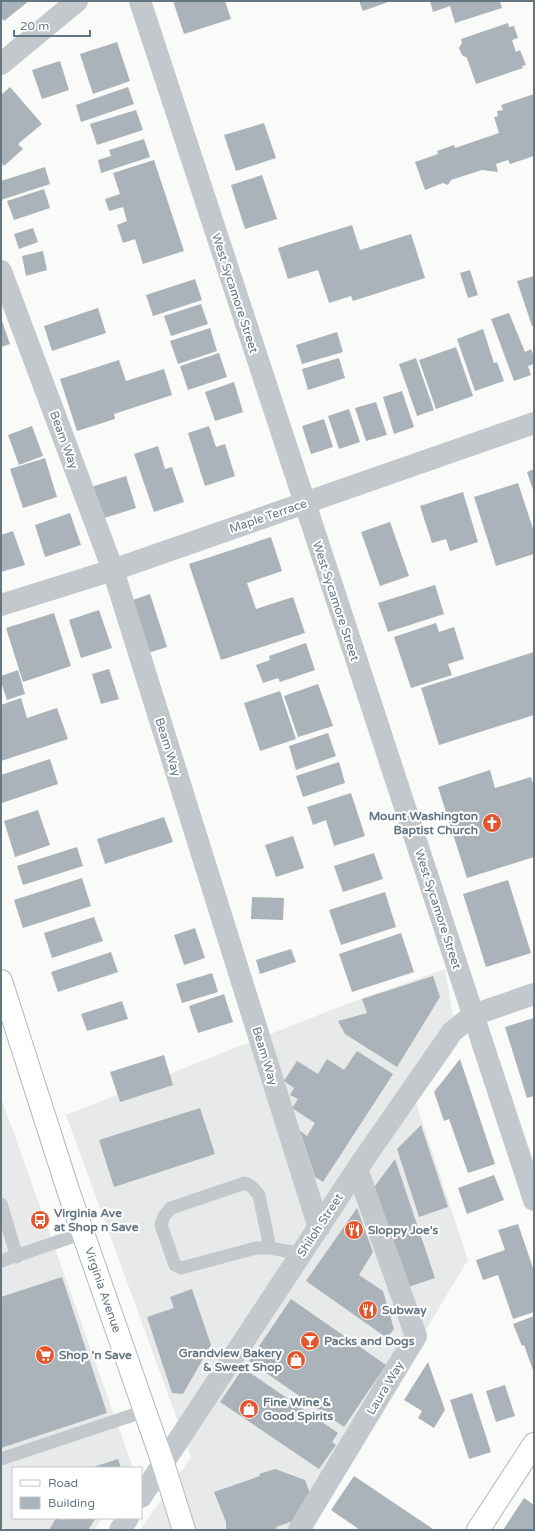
<svg xmlns="http://www.w3.org/2000/svg" width="535" height="1531" font-family="'Varela Round',sans-serif">
  <rect width="100%" height="100%" fill="#fafaf8"/>
  <path fill="#e8e9e9" d="M445,969l13,75 -42,59 52,157 -163,270h-165l51,-73 -125,-342 278,-110z
    M1,1097l132,371h-120v50h89l-8,12h-87l-6,-4z"/>
  <path fill="#aab3b9" d="M1,1h28l-25,20 -3,-4z
    M173,1h52l6,18 -47,15z
    M359,1h32l-28,10z
    M430,1h70l2,7 -47,15 -5,-17 -17,6z
    M508,23l1,4 5,-1 4,12 -6,2 4,12 4,-2 6,15 -4,1 1,2 -47,16 -9,-26 -5,-3 -3,-7 3,-5 -1,-4z
    M117,42l13,39 -37,13 -13,-40z
    M60,61l9,29 -27,9 -10,-29z
    M10,87l32,37 -24,20 5,5 -19,17 -3,-4v-67z
    M128,87l6,17 -53,18 -5,-17z
    M534,94v62l-24,8 -2,-4 -12,4 2,8 -16,-2 -31,10 -3,5 -5,-2 -18,7 -10,-28 23,-8 -1,-3 17,-6 1,3 44,-15 -5,-16 4,-1 -1,-5 6,-1 -2,-5z
    M136,110l7,20 -46,15 -7,-21z
    M264,123l12,35 -40,13 -12,-36z
    M144,139l6,18 -49,16 -3,-13 13,-4 -2,-6z
    M154,160l30,91 -41,13 -8,-25 -12,4 -6,-18 10,-4 -4,-14 -14,4 -4,-12 15,-5 -7,-21z
    M45,167l5,17 -49,16v-19z
    M262,175l15,44 -32,10 -14,-44z
    M44,189l6,19 -36,12 -7,-19z
    M352,225l8,25 51,-16 14,44 -72,23 -2,-5 -22,7 -11,-33 -30,9 -10,-31z
    M33,228l5,14 -19,7 -5,-15z
    M43,251l4,19 -21,6 -4,-20z
    M470,270l8,25 -10,3 -8,-25z
    M534,276v50h-2l-15,-45z
    M195,279l7,21 -49,16 -7,-21z
    M201,304l7,20 -37,12 -7,-20z
    M98,308l8,25 -54,18 -8,-25z
    M509,313l16,39 6,-3 3,8v7l-6,2 3,9 -17,6 -23,-62z
    M1,318l9,26 -9,3z
    M210,328l7,23 -39,13 -8,-23z
    M483,329l11,34 3,-1 7,19 -29,10 -18,-52z
    M337,332l6,20 -41,12 -6,-19z
    M456,347l17,49 -37,13 -17,-49z
    M219,353l8,24 -39,13 -8,-24z
    M339,358l6,20 -37,12 -6,-21z
    M416,358l18,52 -17,6 -18,-52z
    M119,360l7,21 38,-12 8,26 -58,19 1,5 -38,12 -17,-52z
    M234,382l9,30 -28,9 -10,-29z
    M402,391l12,36 -20,7 -11,-37z
    M376,402l11,33 -21,6 -11,-33z
    M349,409l11,33 -21,7 -11,-33z
    M324,419l9,28 -22,7 -9,-28z
    M32,426l11,30 -24,9 -11,-30z
    M209,426l7,21 9,-3 10,32 -30,10 -17,-53z
    M158,446l7,23 7,-2 12,35 -30,10 -20,-58z
    M45,458l12,39 -34,11 -13,-39z
    M534,469v24l-7,-21z
    M126,476l10,32 -35,11 -10,-32z
    M518,483l16,49v22l-38,12 -22,-69z
    M463,492l15,50 -28,9 -4,-12 -14,4 -12,-37z
    M70,513l11,32 -36,12 -10,-32z
    M390,522l19,54 -29,10 -19,-54z
    M13,531l12,34 -24,7v-37z
    M271,537l11,34 -35,12 9,26 37,-12 12,36 -84,27 -32,-96z
    M435,585l9,29 -56,18 -10,-29z
    M150,594l17,53 -19,6 -18,-52z
    M99,610l13,38 -31,10 -12,-38z
    M54,613l17,53 -48,16 -17,-54z
    M436,623l3,9 15,-5 10,32 -16,5 4,11 -41,13 -17,-51z
    M306,643l9,27 -35,12 -2,-4 -15,5 -7,-18 14,-5 -1,-4z
    M534,652v63l-95,30 -18,-57z
    M109,669l10,30 -18,5 -9,-30z
    M18,670l7,24 -18,6 -6,-18v-6z
    M318,684l15,42 -35,11 -14,-41z
    M280,691l16,48 -36,12 -16,-48z
    M21,698l6,20 30,-10 11,31 -67,22v-56z
    M328,733l8,23 -40,14 -7,-24z
    M50,759l8,25 -56,19 -1,-28z
    M339,762l6,21 -42,14 -7,-21z
    M490,770l5,18 36,-11 3,10v70l-67,21 -29,-91z
    M351,793l14,43 -31,10 -8,-26 -13,5 -6,-18z
    M38,810l12,35 -35,12 -11,-36z
    M164,817l9,25 -68,22 -8,-25z
    M293,836l11,32 -28,9 -11,-32z
    M77,847l6,19 -60,19 -6,-19z
    M374,853l9,26 -40,13 -9,-26z
    M82,878l9,28 -68,22 -9,-28z
    M508,880l23,73 -45,14 -23,-73z
    M385,892l11,35 -55,18 -12,-35z
    M252,897l32,1 -1,22 -32,-1z
    M94,917l9,24 -51,17 -8,-25z
    M195,928l10,30 -21,7 -10,-30z
    M401,933l13,39 -62,20 -13,-38z
    M291,949l5,13 -36,12 -4,-14z
    M111,952l7,20 -60,20 -7,-20z
    M212,973l6,19 -36,11 -6,-19z
    M433,976l7,21 -43,70 -52,-33 -7,-13 29,-8 -5,-14z
    M224,994l9,28 -35,11 -9,-27z
    M122,1001l6,18 -41,12 -6,-17z
    M534,1018v78l-7,2 -22,-71z
    M357,1051l36,23 -70,108 -8,-5 -15,-46 7,5 8,-13 -23,-15 6,-9 -8,-4 4,-7 -10,-7 13,-20 21,13 9,-15 17,11z
    M164,1055l9,30 -53,17 -10,-30z
    M460,1059l35,105 -27,9 -19,-54 -5,2 -10,-29z
    M200,1108l15,46 -101,33 -15,-47z
    M421,1125l27,82 -29,10 -22,-68z
    M395,1159l40,119 -30,10 -33,-98z
    M494,1175l10,25 -37,14 -9,-26z
    M357,1208l16,44 -14,23 24,16 11,38 -7,9 -81,-57z
    M518,1224l16,47v41l-21,7 -15,-44 -15,5 -7,-20 29,-10 -7,-20z
    M62,1277l45,136 -106,35v-151z
    M192,1289l19,56 -28,49 -11,-1 -25,-76 27,-9 -4,-11z
    M291,1299l95,66 -42,62 -95,-66z
    M534,1316v57l-10,-28 -2,1 -9,-22z
    M428,1362l17,48 -11,18 -16,-10 4,-7 -18,-11z
    M243,1368l95,65 -6,9 4,3 -17,24 -99,-67z
    M505,1385l10,31 -19,6 -10,-31z
    M472,1393l19,59 -22,7 -19,-59z
    M118,1459l3,9h-31z
    M275,1469l30,11 6,16 -18,25 -17,6 1,3h-51v-8l-12,-30 46,-16 -1,-2z
    M354,1476l79,53 -1,1h-72l-29,-20z
    M524,1498l10,7v25h-31z
    M56,1518l8,2 1,-2 30,1 -7,11h-39z"/>
  <g fill="none" stroke-linecap="round" stroke-linejoin="round">
    <g stroke="#b3babf" stroke-width="24">
      <path id="secondary" d="M1,981l68,212 94,270 21,67
        M478,1530l56,-86"/>
    </g>
    <path stroke="#c3c8cc" stroke-width="13" d="M245,1183l6,3 8,9 11,53h-14l-75,20 -6,-3 -14,-40 3,-9 7,-8z
      M1,1204l16,53
      M270,1248l32,6
      M1,1261l82,-28
      M1,1459l144,-48"/>
    <path stroke="#c3c8cc" stroke-width="22" d="M140,1l394,1199
      M1,64l76,-63
      M1,271l112,299 206,658
      M1,605l112,-35 421,-147
      M141,1497l216,-328 95,-137 21,-17 61,-21
      M120,1530l8,-12
      M299,1530l117,-194 -59,-167"/>
    <use href="#secondary" stroke="#fff" stroke-width="22"/>
  </g>
  <defs>
    <g id="church-disc" transform="scale(1)"><circle r="9.5" fill="#e4572e" stroke="#fff"/><path d="M-1.2-6h2.4v3.5h3.3v2.4h-3.3V6h-2.4V-.1h-3.3v-2.4h3.3Z" fill="#fff"/></g>
    <g id="bus-disc" transform="scale(1)"><circle r="9.5" fill="#e4572e" stroke="#fff"/><path d="M-5-6H5V4H4V6H2V4H-2V6H-4V4H-5ZM-3.5-4V0h7V-4ZM-3.5 1.2v1.5H-2V1.2ZM2 1.2v1.5H3.5V1.2Z" fill="#fff"/></g>
    <g id="restaurant-disc" transform="scale(1)"><circle r="9.5" fill="#e4572e" stroke="#fff"/><path d="M-5-6h1v4h1v-4h1v4h1v-4h1v5L-1.5 .5V6h-2V.5L-5-1ZM5-6V6H3V1.5H1.5Q1.5-4 5-6Z" fill="#fff"/></g>
    <g id="bar-disc" transform="scale(1)"><circle r="9.5" fill="#e4572e" stroke="#fff"/><path d="M-6-5H6L.8 .8V4.5H3.5V6h-7V4.5H-.8V.8Z" fill="#fff"/></g>
    <g id="supermarket-disc" transform="scale(1)"><circle r="9.5" fill="#e4572e" stroke="#fff"/><path d="M-6-5.5h2.5l.6 2H6L4.5 2H-2.5L-4.4-4H-6ZM-1.5 3.2a1.3 1.3 0 1 0 .1 0ZM3 3.2a1.3 1.3 0 1 0 .1 0Z" fill="#fff"/></g>
    <g id="shop-disc" transform="scale(1)"><circle r="9.5" fill="#e4572e" stroke="#fff"/><path d="M-5-2.5h2.3a2.7 3.5 0 0 1 5.4 0H5L5.5 6h-11ZM-1.5-2.5h3a1.5 2.3 0 0 0-3 0Z" fill="#fff"/></g>
  </defs>
  <g fill-rule="evenodd">
    <use href="#church-disc" x="492" y="823"/>
    <use href="#bus-disc" x="40" y="1220"/>
    <use href="#restaurant-disc" x="354" y="1230"/>
    <use href="#restaurant-disc" x="368" y="1310"/>
    <use href="#bar-disc" x="310" y="1341"/>
    <use href="#supermarket-disc" x="45" y="1355"/>
    <use href="#shop-disc" x="296" y="1360"/>
    <use href="#shop-disc" x="249" y="1409"/>
  </g>
  <g text-anchor="middle" stroke-width="4" stroke-linejoin="round" paint-order="stroke">
    <g font-size="12" fill="#657683" stroke="#fff">
      <text transform="translate(235 293) rotate(72)" y="4">West Sycamore Street</text>
      <text transform="translate(64 440) rotate(70)" y="4">Beam Way</text>
      <text transform="translate(268 516) rotate(-19)" y="4">Maple Terrace</text>
      <text transform="translate(336 601) rotate(72)" y="4">West Sycamore Street</text>
      <text transform="translate(168 747) rotate(73)" y="4">Beam Way</text>
      <text transform="translate(438 909) rotate(72)" y="4">West Sycamore Street</text>
      <text transform="translate(265 1056) rotate(73)" y="4">Beam Way</text>
      <text transform="translate(320 1225) rotate(-57)" y="4">Shiloh Street</text>
      <text transform="translate(103 1290) rotate(71)" y="4">Virginia Avenue</text>
      <text transform="translate(385 1388) rotate(-59)" y="4">Laura Way</text>
    </g>
    <g font-size="12" font-weight="bold" fill="#657683" stroke="#fff" text-anchor="start">
      <text x="478" y="820" text-anchor="end">Mount Washington<tspan x="478" dy="14">Baptist Church</tspan></text>
      <text x="54" y="1217">Virginia Ave<tspan x="54" dy="14">at Shop n Save</tspan></text>
      <text x="368" y="1234">Sloppy Joe's</text>
      <text x="382" y="1314">Subway</text>
      <text x="324" y="1345">Packs and Dogs</text>
      <text x="282" y="1357" text-anchor="end">Grandview Bakery<tspan x="282" dy="14">&amp; Sweet Shop</tspan></text>
      <text x="59" y="1359">Shop 'n Save</text>
      <text x="263" y="1406">Fine Wine &amp;<tspan x="263" dy="14">Good Spirits</tspan></text>
    </g>
  </g>
  <rect width="535" height="1531" fill="none" stroke="#657683" stroke-width="4"/>
  <rect x="12" y="1467" width="130" height="52" fill="#ffffff" stroke="#c1c8cd"/>
  <rect x="20" y="1480" width="20" height="6" fill="#ffffff" stroke="#c1c8cd"/>
  <text x="48" y="1487" font-size="12" fill="#657683">Road</text>
  <rect x="20" y="1497" width="20" height="12" fill="#aab3b9" stroke="#c1c8cd"/>
  <text x="48" y="1507" font-size="12" fill="#657683">Building</text>
  <path d="M14 30v6h76v-6" fill="none" stroke="#657683" stroke-width="2"/>
  <text x="20" y="30" font-size="12" fill="#657683" stroke="#ffffff" stroke-width="3" paint-order="stroke">20 m</text>
</svg>
